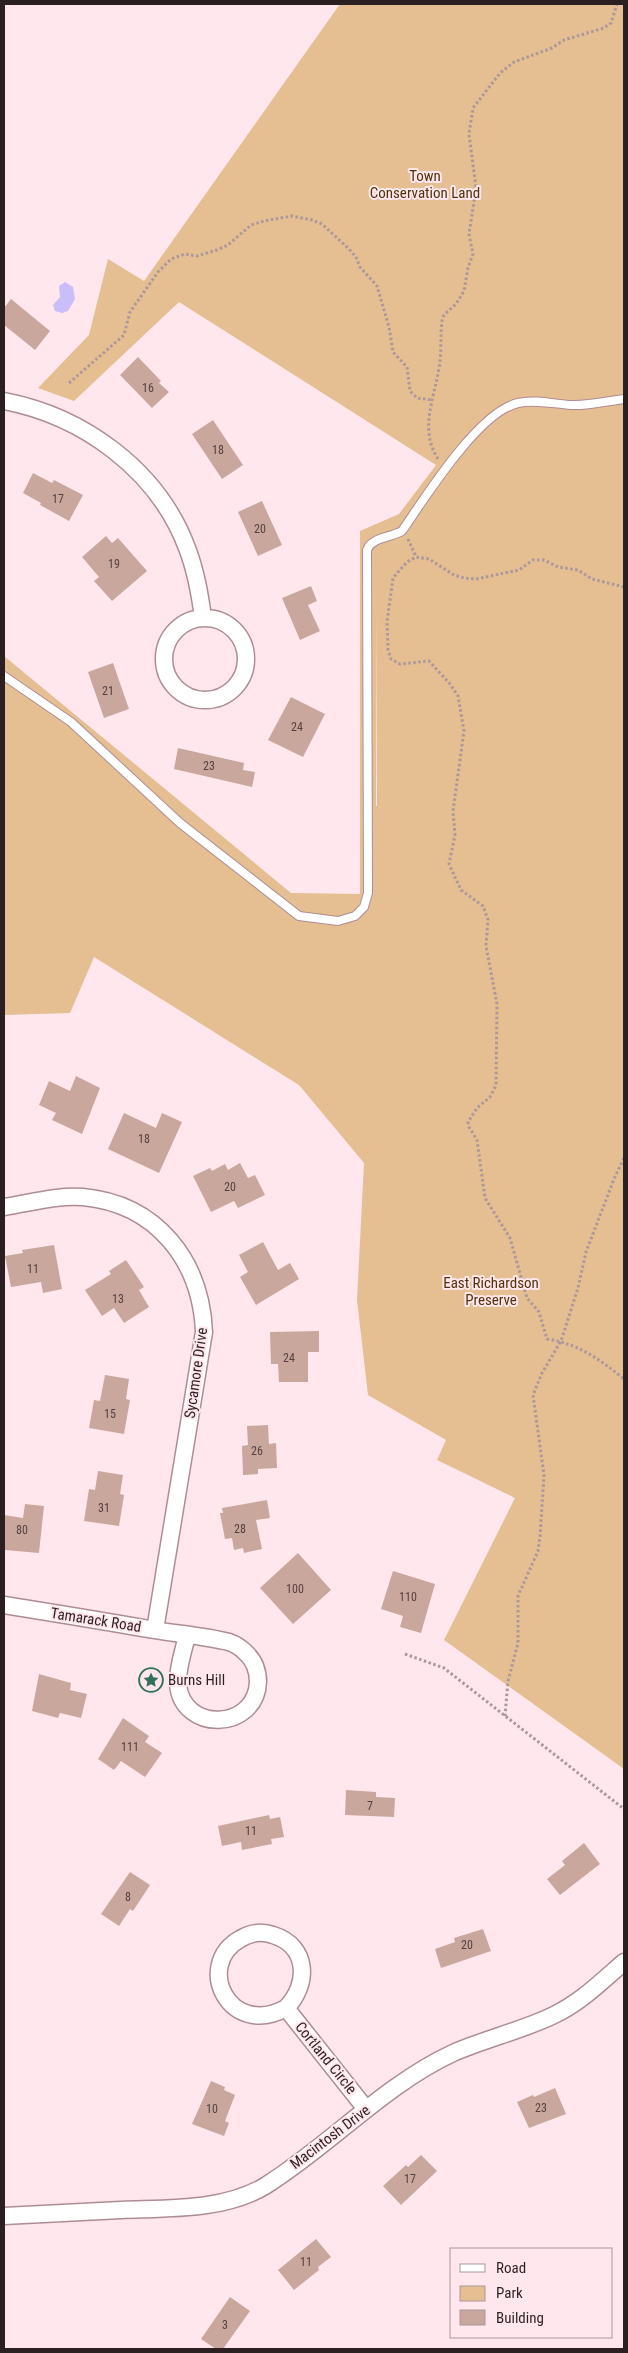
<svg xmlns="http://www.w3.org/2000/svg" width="628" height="2353" font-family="'Roboto Condensed',sans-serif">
  <rect width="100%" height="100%" fill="#ffe7ed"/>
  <path fill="#e5be92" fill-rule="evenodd" d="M340,4h284v1765l-180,-129 71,-142 -78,-38 9,-20 -78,-45 -11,-95 7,-137 -65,-78 -205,-128 -24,56 -66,2v-359l287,237 69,1v-363l39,-17 37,-49 -257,-163 -105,99 -36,-13 51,-53 19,-76 36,22zM377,604v202h-1z"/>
  <path fill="#cabdf9" d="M65,282l8,5 2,12 -7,12 -6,2 -7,-2 -2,-6 7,-8 -1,-11z"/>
  <path fill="#caa79d" d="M11,299l39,32 -15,19 -31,-25v-17z
    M138,357l23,24 -2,2 10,9 -17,16 -32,-33z
    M213,420l30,45 -21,14 -30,-45z
    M33,473l19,10 2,-3 29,15 -14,26 -29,-16 1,-2 -18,-10z
    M262,501l20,44 -24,11 -20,-44z
    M106,536l6,7 6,-5 29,33 -35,30 -18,-20 5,-4 -17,-20z
    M311,586l6,15 -9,4 12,26 -20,9 -18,-42z
    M113,663l16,46 -25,9 -16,-46z
    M291,697l34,17 -22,43 -35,-17z
    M178,748l66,15 -1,7 12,2 -3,15 -78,-18z
    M76,1076l24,12 -18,46 -30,-14 4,-7 -17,-8 10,-24 21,10z
    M124,1113l32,15 6,-15 20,9 -23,51 -51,-24z
    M240,1163l8,15 7,-3 10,20 -27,13 -4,-7 -23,11 -18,-36 17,-8 2,3 13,-7 3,6z
    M263,1242l15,28 12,-7 9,16 -43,26 -16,-28 8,-5 -9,-17z
    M54,1245l8,44 -19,4 -2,-11 -30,5 -6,-31 18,-3 -1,-3z
    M126,1260l18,27 -5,3 10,17 -25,16 -10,-15 -12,8 -17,-26 26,-16 -2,-3z
    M319,1331v21h-11v30h-29l-1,-18h-7l-1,-32z
    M105,1375l24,4 -3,20 4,1 -6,34 -35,-6 5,-28 6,1z
    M268,1425l1,19 7,-1 1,25 -19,1v5l-15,1 -1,-29 6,-1 -1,-19z
    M98,1471l25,4 -3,19 4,1 -5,31 -35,-5 5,-32 6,1z
    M267,1500l3,18 -14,2 6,29 -18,4 -1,-5 -9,2 -2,-12 -7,1 -5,-26h3l-1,-5z
    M25,1504l19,2 -5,47 -34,-3 -1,-35 19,3z
    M298,1553l33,37 -38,34 -33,-36z
    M393,1571l42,13 -14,49 -21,-6 3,-11 -22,-7z
    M39,1674l32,9 -1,7 17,4 -6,24 -21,-5 -2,5 -26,-7z
    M123,1718l26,18 -4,6 17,11 -17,24 -24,-16 -7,9 -16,-11z
    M346,1790l30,2v5l19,1 -1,19 -49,-2z
    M269,1815l1,4 10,-2 4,20 -13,2 1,5 -30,6 -1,-8 -19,4 -4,-20z
    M584,1843l16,21 -40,31 -13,-16 18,-14 -3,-4z
    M130,1872l20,13 -17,26 -3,-2 -11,17 -18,-12z
    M483,1929l8,22 -50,17 -6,-19 20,-7 -1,-4z
    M211,2081l14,6 -1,3 11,5 -10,26 4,2 -5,13 -32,-12z
    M555,2088l11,26 -37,14 -12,-26 16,-7 1,2z
    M421,2155l16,16 -36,34 -18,-19 23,-21 2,2z
    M316,2239l15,18 -13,10 1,3 -25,20 -16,-20z
    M230,2297l20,14 -27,38h-7l-15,-10z"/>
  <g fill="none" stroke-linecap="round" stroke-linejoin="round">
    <g stroke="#af8c94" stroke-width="10">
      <path id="service" d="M4,676l67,46 109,101 119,93 39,5 17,-5 9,-9 4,-14 -1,-343c5,-13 23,-12 35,-19 23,-33 76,-119 116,-128 17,-4 36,1 53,2 17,1 36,-4 53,-6"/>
    </g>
    <g stroke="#af8c94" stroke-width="19">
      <path id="minor" d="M4,401c79,15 154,69 183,147 9,23 13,46 16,70
        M164 659a41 41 0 1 1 82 0a41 41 0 1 1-82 0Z
        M4,1207c26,-4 53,-12 79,-10 74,7 118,64 121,135l-49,298
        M4,1605c50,8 100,16 150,25 24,4 51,6 75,12 6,2 11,5 16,10 9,8 13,18 13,30 -2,49 -76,51 -80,2 -1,-16 6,-34 9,-49
        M286,2008c-57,31 -92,-43 -46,-69 10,-6 22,-8 33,-4 36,11 36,50 13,73l80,101
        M4,2216c39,-2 78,-4 117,-6 46,-2 102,1 144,-24 64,-40 119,-101 188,-133 32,-14 67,-22 99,-37 28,-13 49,-34 72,-54"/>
    </g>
    <path stroke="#ab989c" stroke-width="3" stroke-dasharray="2.5 2.5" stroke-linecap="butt" d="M69,383l55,-48 6,-23 28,-40 13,-13 14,-5 12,2 20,-6 11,-5 23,-20 13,-4 28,-5 20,4 10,4 27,25 7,8 4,10 17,19 12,41 4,25 14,15 3,24 7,7 15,2
      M438,459c-19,-30 -4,-59 1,-91 3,-16 1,-32 3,-47l2,-6 12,-11 8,-13 4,-23 5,-14 -4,-20 7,-46 -7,-54 4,-26 27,-35 14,-11 38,-14 12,-8 40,-12 7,-5 6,-19
      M408,539l8,18
      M624,587l-32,-8 -14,-9 -20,-3 -14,-7h-11l-14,10 -43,9 -12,-1 -10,-3 -25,-16 -13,-2 -9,5 -14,16 -6,44 1,28 3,9 9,5 29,-3 21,23 8,12 6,35 -11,80 2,24 -6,29 12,26 22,16 5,14 -2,26 11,58 -1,81 -6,12 -13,11 -9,14 1,5 8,13 8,58 25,40 17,60 12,14 8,27c32,5 52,20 77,40
      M405,1654l39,14 180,141
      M505,1716l3,-35 10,-38v-47l20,-45 2,-14 4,-62 -11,-80 9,-22 19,-32 17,-53 8,-36 28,-73 10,-21"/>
    <use href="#service" stroke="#fff" stroke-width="8"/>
    <use href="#minor" stroke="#fff" stroke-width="16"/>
  </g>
  <defs>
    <g id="sight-ring" transform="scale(1.25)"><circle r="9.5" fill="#ffe7ed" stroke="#31705c" stroke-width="1.5"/><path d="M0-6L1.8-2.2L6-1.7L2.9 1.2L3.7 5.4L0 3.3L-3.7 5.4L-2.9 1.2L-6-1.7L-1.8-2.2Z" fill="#31705c"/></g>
  </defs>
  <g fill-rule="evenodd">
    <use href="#sight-ring" x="151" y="1680"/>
  </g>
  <g text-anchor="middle" stroke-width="4" stroke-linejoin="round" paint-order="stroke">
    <g font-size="12" fill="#544141">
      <text x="148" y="392">16</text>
      <text x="218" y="454">18</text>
      <text x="58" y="503">17</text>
      <text x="260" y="533">20</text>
      <text x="114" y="568">19</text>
      <text x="108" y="695">21</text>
      <text x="297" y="731">24</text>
      <text x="209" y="770">23</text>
      <text x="144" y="1143">18</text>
      <text x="230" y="1191">20</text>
      <text x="33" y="1273">11</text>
      <text x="118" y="1303">13</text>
      <text x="289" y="1362">24</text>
      <text x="110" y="1418">15</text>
      <text x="257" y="1455">26</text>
      <text x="104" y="1512">31</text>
      <text x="240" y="1533">28</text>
      <text x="22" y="1534">80</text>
      <text x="295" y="1593">100</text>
      <text x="408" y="1601">110</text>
      <text x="130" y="1751">111</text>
      <text x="370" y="1810">7</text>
      <text x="251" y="1835">11</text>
      <text x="128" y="1901">8</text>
      <text x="467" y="1949">20</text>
      <text x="541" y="2112">23</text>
      <text x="212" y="2113">10</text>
      <text x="410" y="2183">17</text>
      <text x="306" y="2266">11</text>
      <text x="225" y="2329">3</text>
    </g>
    <g font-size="15" fill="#513309" stroke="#ffe7ed">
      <text x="425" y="181">Town<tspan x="425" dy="17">Conservation Land</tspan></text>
      <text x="491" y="1288">East Richardson<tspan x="491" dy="17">Preserve</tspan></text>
    </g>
    <g font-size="15" fill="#2c1f22" stroke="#ffe7ed">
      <text transform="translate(196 1373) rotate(-82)" y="5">Sycamore Drive</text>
      <text transform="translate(96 1620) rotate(9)" y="5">Tamarack Road</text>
      <text transform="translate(326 2058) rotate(51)" y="5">Cortland Circle</text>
      <text transform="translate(330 2137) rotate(-37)" y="5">Macintosh Drive</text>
    </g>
    <g font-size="15" fill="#2c1f22" stroke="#ffe7ed" text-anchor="start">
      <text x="168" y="1685">Burns Hill</text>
    </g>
  </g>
  <rect width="628" height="2353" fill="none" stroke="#2c1f22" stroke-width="10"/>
  <rect x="450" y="2248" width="162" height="90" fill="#ffe7ed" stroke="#ab979c"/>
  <rect x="460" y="2264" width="25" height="8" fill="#ffffff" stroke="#ab979c"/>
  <text x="496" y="2273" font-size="15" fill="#2c1f22">Road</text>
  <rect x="460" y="2286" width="25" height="15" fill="#e5be92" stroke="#ab979c"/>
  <text x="496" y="2298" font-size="15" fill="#2c1f22">Park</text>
  <rect x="460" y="2310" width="25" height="15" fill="#caa79d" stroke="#ab979c"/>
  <text x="496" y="2323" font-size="15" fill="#2c1f22">Building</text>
</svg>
